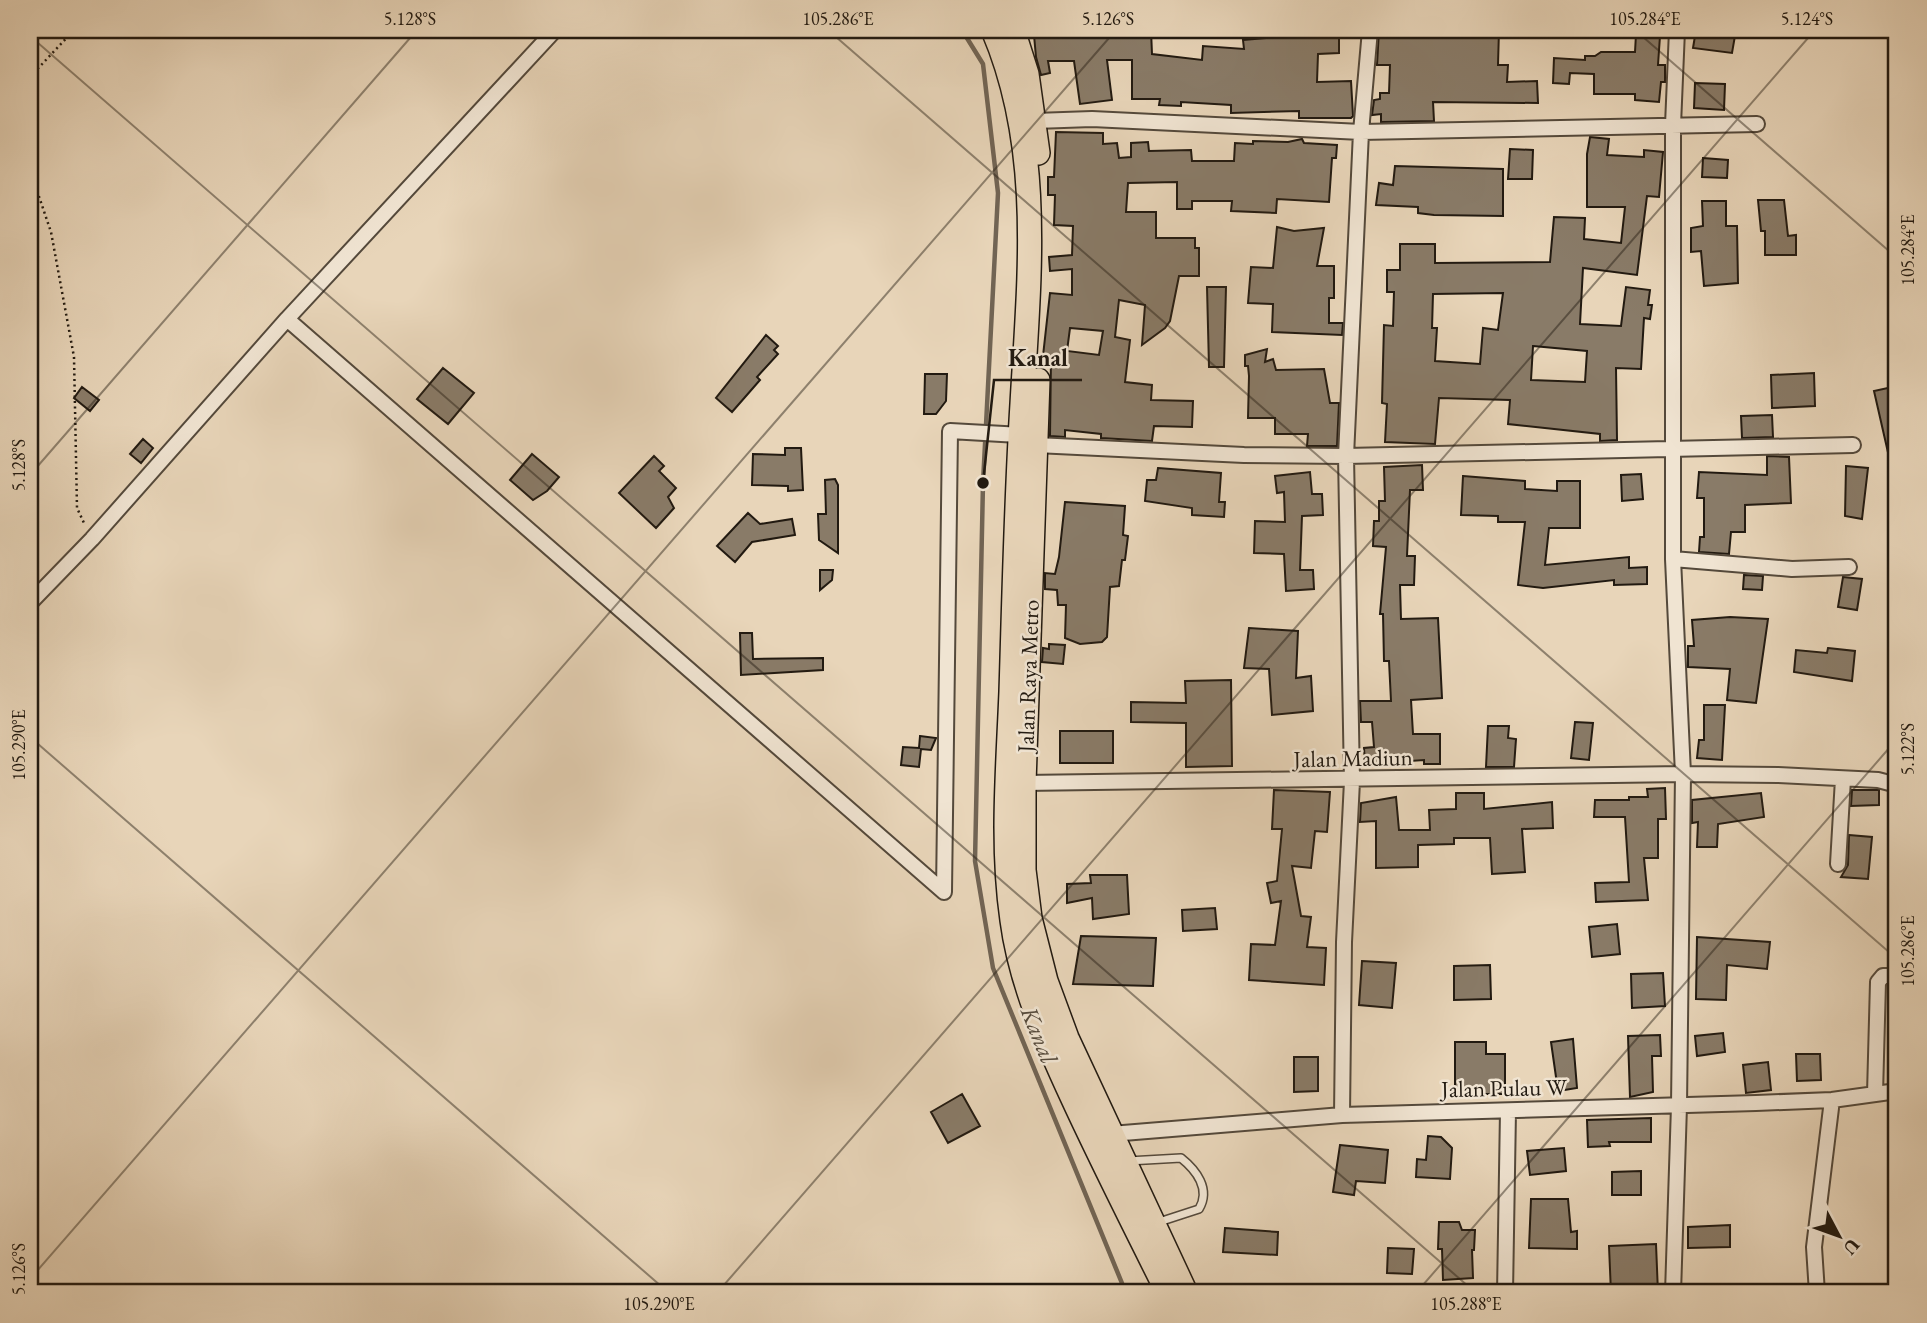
<svg xmlns="http://www.w3.org/2000/svg" width="1927" height="1323" font-family="'EB Garamond',serif">
  <rect width="100%" height="100%" fill="#e8d5b9"/>
  <filter id="stains"><feTurbulence type="fractalNoise" baseFrequency=".00286" numOctaves="4"/><feColorMatrix values="0 0 0 0 .2 0 0 0 0 .09 0 0 0 0 .02 0 0 0 .5 -.17"/></filter>
  <radialGradient id="worn" r=".72"><stop offset=".6" stop-color="#630" stop-opacity="0"/><stop offset="1" stop-color="#630" stop-opacity=".3"/></radialGradient>
  <g fill="none" stroke-linecap="round" stroke-linejoin="round">
    <path stroke="#716454" stroke-width="4.5" d="M962,30l21,34 15,129 -15,290 -8,378 18,107 133,325"/>
  </g>
  <path fill="#897b68" stroke="#221a11" stroke-width="2" fill-rule="evenodd" d="M1061,30h90l1,24 50,6 1,-14 41,3 -1,-9 96,-8v21l-21,1 -1,28 34,-1 2,35 -2,2h-52v-7l-68,2v-8l-50,-3v4l-22,-1 1,-6h-28v-39h-25l5,40 -32,4 -6,-43h-26l2,12 -9,2 -5,-18 -2,-22z
    M1379,30h120l-1,35h10l-1,17 30,-1 1,22 -105,-1 1,19 -53,1v-8l-9,1 2,-15 6,-1v-6h9l1,-28h-13z
    M1696,30h40l-4,23 -39,-5z
    M1636,34l24,2 -2,29h7v17h-4l-2,20 -24,-2v-6h-41v-20l-24,-1 -1,11 -16,-1 1,-25 31,2v-4h10l6,-4h34z
    M1695,83l30,1 -1,26 -30,-2z
    M1056,132l47,1v11l14,-1 2,15 12,-1v-14l17,-1 1,9 42,-1 1,11h42l1,-18 18,1v-3l35,1 14,-3 2,4 33,2 -1,13h-4l-3,44 -52,-3 -1,14 -45,-2 1,-10h-40v8h-15v-27l-49,1 -2,29h30v26h39v10h4v28h-20l-9,45 -5,7 -23,17 3,-40 -26,-5 -4,37 15,3 -5,42 27,3 -1,15 42,1 -1,26 -38,-1 -2,15 -51,-3v-4l-36,-4v7l-15,-1 1,-78 -8,-2 7,-63 22,2v-26l-22,2 -1,-14 23,-2 1,-29 -19,-1 1,-30h-7v-18h6zM1070,328l33,3 -4,24 -32,-4z
    M1590,137l19,2 -2,16 37,2v-7l19,2 -4,45 -12,-1 -10,79 -54,-7 -3,56 41,2 5,-39 24,3 -2,15h4l-2,14 -6,-1 -3,51 -25,-1 1,72 -17,1v-7l-92,-10 2,-24 -71,-2 -4,46 -50,-2 2,-38 -5,-1 2,-78 9,1 1,-34h-7v-22h13v-26h35v19l115,-1 4,-45 31,1 -1,21 37,4 4,-36h-38v-53zM1503,293l-5,37 -15,-2 -3,36 -45,-3 2,-33h-5l1,-34zM1533,346l54,5 -2,31 -54,-2z
    M1510,149l23,1 -1,29h-24z
    M1703,158l25,2 -1,18 -25,-1z
    M1395,166l108,3v47l-69,-1 -16,-2v-6l-42,-2 3,-22 14,2z
    M1758,200h26l4,36 8,-1v20h-31v-24h-4z
    M1702,201h24v25h11l1,57 -34,3 -3,-35 -10,1v-24l12,-2z
    M1277,227l17,4 30,-3 -7,38h17v32h-5v25h14l-1,12 -70,-3 1,-28 -25,-1 3,-36 22,1z
    M1207,287h19l-2,80h-15z
    M766,335l12,11 -4,4 4,4 -21,23 3,3 -28,32 -16,-14z
    M1267,349l-2,13 8,-3 3,11 48,-1 6,34h9l-2,43h-30l1,-12h-33v-16h-27l1,-42 -1,-10h-3v-11z
    M443,368l31,25 -26,31 -31,-25z
    M1814,373l1,33 -43,2 -1,-33z
    M925,374h22l-1,27 -10,13h-12z
    M1897,386v84h-5l-18,-79z
    M82,387l17,13 -9,11 -16,-13z
    M1772,415l1,22 -31,1 -1,-22z
    M143,439l10,9 -12,15 -11,-9z
    M785,448h16l2,42 -15,1v-5l-36,-1 1,-31 32,1z
    M532,454l27,23 -12,14 -14,9 -23,-20z
    M654,456l10,10 -5,5 17,17 -8,9 6,11 -18,20 -37,-35z
    M1767,456l22,1 2,46 -46,2v27h-14l-2,22 -30,-2 1,-15h4v-39h-7l2,-26 68,3z
    M1422,465l1,25h-13l-3,66h8l-1,29h-14l1,34 37,-1 4,80 -31,2 2,34h27v30h-16v-4l-59,4 -1,-16 10,-1 -2,-25h-11l-1,-21h31l-2,-40h-5l-1,-47h-3l6,-67 -13,-1 1,-25h5v-20h6l-1,-34z
    M1846,466l22,2 -6,51 -17,-3z
    M1158,468l63,5 -2,29h6l-1,15 -32,-2v-7l-47,-7 2,-21h9z
    M1310,472l2,22h10l1,21 -21,1 -2,54h13l1,19 -28,2 -2,-37 -30,-1 1,-32 30,1 -1,-30 -7,1 -2,-17z
    M1641,474l2,25 -21,2 -1,-26z
    M1463,476l62,5v8l32,2v-10h23v47h-31l-4,37 84,-8v11l18,-1v17l-33,1v-5l-71,8 -25,-3 7,-63h-27v-6l-37,-1z
    M835,479l3,6v68l-19,-13 -1,-26h8l-1,-34z
    M1065,502l60,4 -2,29 5,1 -3,24h-3l-3,26 -9,1 -3,50 -5,5 -22,2 -15,-6 1,-33h-8l-1,-15 -12,-1v-16l10,1 4,-17z
    M748,513l12,11 32,-5 3,16 -43,7 -17,20 -18,-16z
    M820,570h13l-1,10 -12,10z
    M1744,575l19,1 -1,14 -19,-1z
    M1843,577l19,2 -5,31 -19,-3z
    M1730,617l38,2 -12,84 -29,-3 3,-31 -42,-2v-21h6l-2,-26z
    M1249,628l49,3 -2,47 15,-2 2,35 -41,4 -3,-46 -25,-1z
    M740,633h12l1,26 70,-1v12l-82,5z
    M1049,644l16,1 -2,19 -21,-2 1,-14 6,1z
    M1828,648l27,3 -3,30 -58,-9 2,-22 31,3z
    M1231,680l1,86 -46,1v-44l-55,-1v-20l55,1 -1,-22z
    M1704,705h21l-3,55 -25,-2 2,-18h5z
    M1575,722l18,1 -4,37 -18,-2z
    M1488,726h21l-1,12 8,1 -2,28h-28z
    M1060,731h53v32h-53z
    M920,736l16,2 -5,12 -10,-1 -2,18 -18,-2 2,-18 16,1z
    M1665,788l1,31h-8v39h-14l4,42 -52,2 -1,-19 34,-1 -4,-65h-31l1,-17h34v-3h19l-1,-8z
    M1274,790l56,2 -3,40 -12,-1 -4,37 -19,-2 9,50 10,1 -4,30 19,1 -2,37 -75,-5 2,-36 24,1 6,-44 -10,2 -4,-20 10,-2 5,-52h-10z
    M1852,790h27v15l-28,1z
    M1456,793h28v16l68,-7 1,26 -31,1 3,43 -33,2 -2,-36h-36v6l-36,1v22l-42,1v-47l-16,1 1,-19 35,-6 3,33h31l-1,-20 27,-1z
    M1761,793l3,24 -46,7 -1,23h-20l1,-25 -6,1v-23z
    M1849,835l23,2 -4,42 -27,-2 7,-12z
    M1090,875h37l2,39 -36,5 -1,-21 -25,5v-19l24,-1z
    M1215,908l2,21 -34,2 -1,-21z
    M1617,924l3,30 -28,3 -3,-30z
    M1081,936l75,2 -3,48 -80,-2z
    M1697,937l73,5 -3,27 -40,-4 -1,35 -30,-1z
    M1362,961l34,2 -4,45 -33,-3z
    M1490,965l1,34 -37,1v-34z
    M1663,973l2,33 -33,2 -1,-34z
    M1723,1033l2,19 -28,4 -2,-20z
    M1660,1035l1,21h-9l1,36 -23,5 -2,-61z
    M1573,1039l4,49 -19,3 -7,-49z
    M1455,1042h31v12h19v40h-50z
    M1796,1054h24l1,26 -24,1z
    M1294,1057h24v34l-24,1z
    M1768,1062l3,28 -25,3 -3,-28z
    M962,1094l18,32 -32,17 -17,-31z
    M1651,1118v24h-42l1,4 -22,1 -1,-27z
    M1428,1136l13,1 11,11 -2,31 -34,-2 1,-18 9,1z
    M1340,1145l48,5 -3,33 -29,-2 -2,14 -21,-3z
    M1564,1148l2,23 -36,4 -3,-24z
    M1641,1171v24h-29v-23z
    M1531,1199h37l3,33 6,-1v18l-48,-1z
    M1439,1222h20l3,8h13l-1,20h-2l1,28 -30,2 -1,-31h-4z
    M1730,1225v22l-42,1v-21z
    M1225,1228l53,4 -1,23 -54,-3z
    M1656,1244l2,49h-47l-2,-47z
    M1388,1248l26,1 -2,25 -25,-1z"/>
  <g fill="none" stroke-linecap="round" stroke-linejoin="round">
    <g stroke="#54493b" stroke-width="10">
      <path id="service" d="M1128,1161l53,-3c15,12 30,31 18,51l-40,13"/>
    </g>
    <g stroke="#54493b" stroke-width="18">
      <path id="minor" d="M1035,121l57,-2 269,13 396,-8
        M287,319l657,573
        M1036,445l208,10 102,1 507,-11
        M1673,559l119,10 57,-2
        M30,603l62,-64 195,-220 268,-289
        M1024,783l659,-9 95,1 100,5 19,5
        M1838,864l5,-85
        M944,892l6,-461 70,4
        M1875,1094l3,-112 5,-6h14
        M1342,1115l2,-173 8,-161 -6,-325 15,-324 9,-102
        M1111,1134l231,-19 414,-12 76,-3 65,-9
        M1505,1293l3,-182
        M1673,1293l6,-187 4,-332 -10,-215v-434l4,-95
        M1817,1293l-3,-46 18,-147"/>
    </g>
    <g stroke="#221a11" stroke-width="26">
      <path id="trunk" d="M993,30c51,119 36,249 29,374 -6,96 -8,192 -11,288 -3,75 -10,153 1,228 8,62 35,123 61,179 30,65 63,130 95,194
        M1013,30l14,44 11,79
        M1038,380l-14,403v87l6,48 16,63 21,57 119,255"/>
    </g>
    <path stroke="#221a11" stroke-width="2.5" stroke-dasharray="2 3.5" stroke-linecap="butt" d="M30,77l44,-47
      M30,170l21,62 23,125 3,151 7,15"/>
    <use href="#service" stroke="#f0e4d2" stroke-width="7"/>
    <use href="#minor" stroke="#f0e4d2" stroke-width="14"/>
    <use href="#trunk" stroke="#e8d5b9" stroke-width="23"/>
  </g>
  <path fill="none" stroke="#221a11" stroke-width="2" stroke-opacity="0.45" d="M828,30l1069,929M1635,30l262,228M30,36l1446,1257M30,475l387,-445M30,737l639,556M30,1279l1086,-1249M717,1293l1098,-1263M1416,1293l481,-554"/>
  <g text-anchor="middle" stroke-width="5" stroke-linejoin="round" paint-order="stroke">
    <g font-size="23" fill="#221a11" stroke="#f0e4d2">
      <text transform="translate(1028 676) rotate(-88)" y="8">Jalan Raya Metro</text>
      <text transform="translate(1353 758) rotate(-1)" y="8">Jalan Madiun</text>
      <text transform="translate(1504 1088) rotate(-1)" y="8">Jalan Pulau W</text>
    </g>
    <g font-size="24" font-style="italic" fill="#564b3d" stroke="#f0e4d2">
      <text transform="translate(1039 1035) rotate(68)" y="8">Kanal</text>
    </g>
  </g>
  <path fill="none" stroke="#221a11" stroke-width="2.5" d="M983 483L994 380H1082"/>
  <circle fill="#221a11" stroke="#f0e4d2" stroke-width="2.5" cx="983" cy="483" r="7"/>
  <g font-size="24" text-anchor="middle" font-weight="bold" fill="#221a11" stroke="#f0e4d2" stroke-width="5" stroke-linejoin="round" paint-order="stroke">
    <text x="1038" y="366">Kanal</text>
  </g>
  <rect width="1927" height="1323" fill="none" stroke="#e8d5b9" stroke-width="77"/>
  <g transform="translate(1839 1236) rotate(131)" stroke="#f0e4d2" stroke-width="5" paint-order="stroke">
  <path d="M0-5L12 26L0 18L-12 26Z" fill="#221a11"/>
  <text y="-10" font-size="19" font-weight="bold" text-anchor="middle" fill="#221a11">U</text>
  </g>
  <rect x="38" y="38" width="1850" height="1246" fill="none" stroke="#221a11" stroke-width="2.5"/>
  <g font-size="18" text-anchor="middle" fill="#221a11">
    <text x="410" y="25">5.128°S</text>
    <text x="838" y="25">105.286°E</text>
    <text x="1108" y="25">5.126°S</text>
    <text x="1645" y="25">105.284°E</text>
    <text x="1807" y="25">5.124°S</text>
    <text transform="translate(1908 250) rotate(-90)" y="6">105.284°E</text>
    <text transform="translate(19 465) rotate(-90)" y="6">5.128°S</text>
    <text transform="translate(19 745) rotate(-90)" y="6">105.290°E</text>
    <text transform="translate(1908 749) rotate(-90)" y="6">5.122°S</text>
    <text transform="translate(1908 951) rotate(-90)" y="6">105.286°E</text>
    <text transform="translate(19 1269) rotate(-90)" y="6">5.126°S</text>
    <text x="659" y="1310">105.290°E</text>
    <text x="1466" y="1310">105.288°E</text>
  </g>
  <rect width="100%" height="100%" filter="url(#stains)"/>
  <rect width="100%" height="100%" fill="url(#worn)"/>
</svg>
